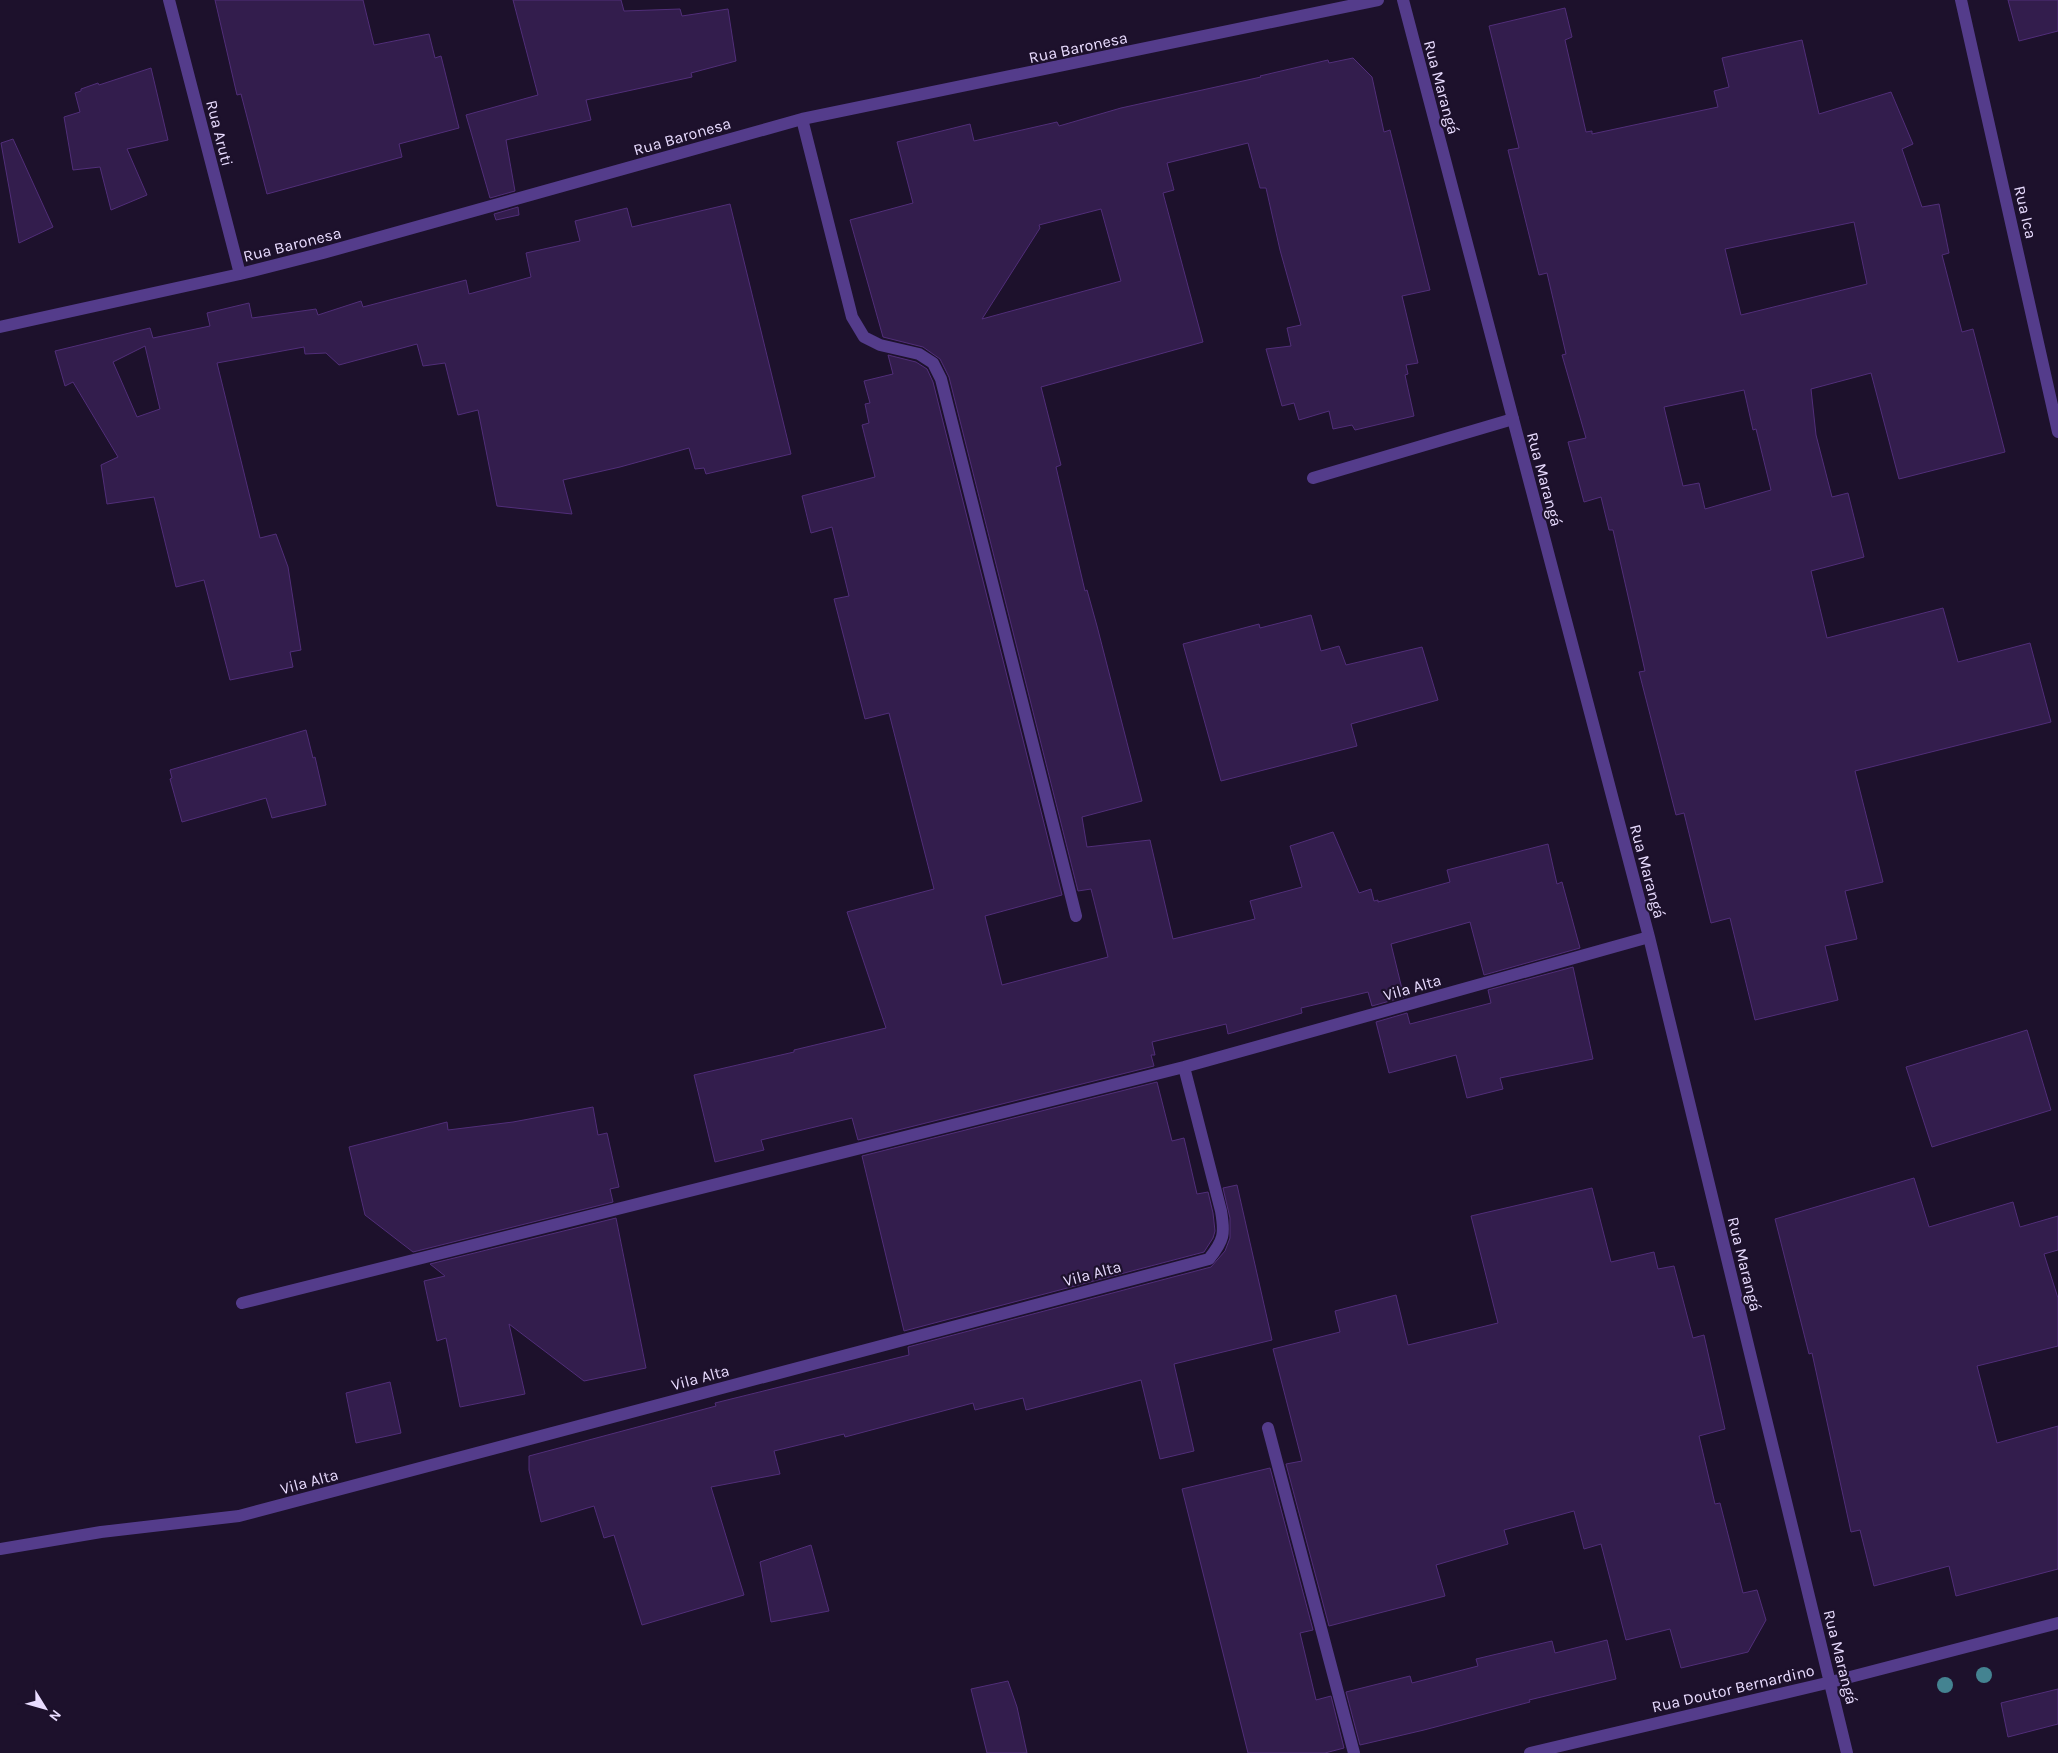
<svg xmlns="http://www.w3.org/2000/svg" width="2058" height="1753" font-family="Karla,sans-serif">
  <rect width="100%" height="100%" fill="#1d112c"/>
  <path fill="#331d4d" stroke="#512e79" fill-rule="evenodd" d="M215,0h148l11,45 55,-11 6,24 6,-2 18,72 -60,16 3,13 -135,37 -26,-100 -4,1z
    M513,0h108l3,11 56,-2 2,7 46,-7 8,52 -45,12 1,4 -106,23 5,20 -85,20 9,51 -25,7 -24,-83 72,-20z
    M2008,0h50v31l-39,10z
    M1565,8l7,29 -7,3 21,92 6,-1v3l126,-27 -4,-16 15,-4 -7,-29 80,-18 17,74 72,-22 22,52 -11,5 20,58 17,-3 10,49 -7,2 20,77 11,-3 32,123 -106,27 -28,-106 -60,16 5,46 16,62 16,-4 16,64 -53,14 16,67 116,-30 15,54 72,-19 21,79 -196,49 28,111 -38,9 12,48 -32,7 13,54 -83,20 -25,-102 -19,5 -27,-110 -8,2 -37,-143 6,-1 -32,-141h-4l-8,-33 -17,5 -16,-60 18,-4 -24,-83 4,-1 -19,-81 -8,2 -31,-125 11,-2 -30,-122zM1854,222l13,62 -126,31 -16,-66zM1744,390l9,40 3,-1 15,61 -66,19 -6,-26 -16,3 -19,-79z
    M1353,58l19,19 12,55 6,-2 40,160 -28,6 16,67 -12,2 2,9 -3,1 9,41 -59,14 -3,-5 -19,4 -4,-18 -30,9 -5,-17 -12,3 -16,-57 25,-3 -4,-18 14,-3 -21,-75 -14,-62h-6l-12,-45 -81,20 7,27 -11,3 40,149 -162,45 20,78 -5,2 29,124 2,-1 10,36 45,175 -60,16 5,30 63,-7 23,99 82,-20 -5,-18 52,-14 -12,-41 43,-14 26,61 12,-4 3,12 4,-1v2l72,-20 -3,-12 101,-26 9,40 5,-2 18,66 -96,27 -14,-53 -79,22 13,53 -32,9 -4,-14 -67,16 1,5 -74,21 -2,-10 -74,18 3,13h-4l3,11 -296,74 -6,-22 -91,22 3,10 -49,12 -21,-87 100,-23v-2l92,-22 -39,-116 87,-23 -45,-176 -24,6 -31,-120 15,-3 -17,-69 -21,6 -9,-37 73,-19 -13,-52 7,-2 -4,-19 5,-1 -6,-22 29,-7 -5,-19 28,7 11,7 6,13 129,513 -77,21 17,69 106,-28 -17,-68 -13,2 -129,-514 -9,-18 -17,-12 -40,-10 -33,-117 63,-17 -16,-61 73,-18 4,17 83,-19 2,4 62,-18 140,-31 -1,-1 68,-16 1,3zM1101,209l20,72 -139,38 58,-91 -1,-3z
    M151,68l17,72 -41,9 20,46 -36,15 -11,-43 -27,3 -9,-53 16,-5 -5,-19 6,-2v-2l17,-6 1,2z
    M13,139l40,88 -34,16 -18,-100z
    M730,204l61,250 -85,20 -2,-6 -9,1 -6,-21 -69,19 -57,13 9,34 -75,-8 -19,-96 -20,5 -13,-52 -22,3 -6,-22 -78,21 -13,-12 -21,1 -1,-7 -87,16 43,175 16,-4 12,33 13,83 -11,2 3,15 -63,13 -26,-100 -28,7 -22,-90 -47,7 -6,-39 17,-8 -45,-75 -8,4 -10,-35 95,-23 3,10 57,-12 -3,-13 42,-10 3,15 64,-9 2,6 43,-14 2,6 103,-27 3,14 62,-17 -5,-24 54,-12 -5,-20 52,-13 5,19zM145,346l15,63 -23,8 -24,-55z
    M518,207l1,8 -23,5 -2,-6z
    M1311,615l10,36 18,-5 7,19 76,-18 16,53 -87,24 6,22 -136,35 -38,-137 76,-20 1,4z
    M306,730l7,28 2,-1 11,48 -54,13 -6,-20 -84,24 -12,-43 2,-1 -2,-8z
    M1573,967l20,92 -93,19 3,11 -36,9 -11,-43 -67,18 -13,-51 31,-9 3,11 81,-21 -3,-13z
    M2027,1030l24,80 -119,37 -26,-80z
    M1157,1082l15,59 12,-3 13,56 11,-2 5,21 2,18 -2,7 -9,14 -300,79 -42,-175z
    M593,1107l5,28 9,-2 12,54 -9,2 3,13 -200,50 -48,-37 -16,-68 98,-25 1,8 65,-8z
    M1914,1178l15,49 84,-25 7,25 38,-11v34l-14,4 14,44v48l-81,20 20,77 61,-17v143l-102,27 -7,-30 -75,20 -14,-56 -9,2 -39,-179 -3,1 -34,-135z
    M1237,1185l35,155 -98,24 20,87 -34,8 -19,-79 -115,30 -3,-12 -48,12 -2,-7 -128,34 -1,-3 -70,17 6,23 -69,13 33,108 -102,30 -28,-90 -10,3 -10,-32 -53,16 -12,-52v-14l187,-50 -1,-3 194,-48 -1,-8 303,-80 14,-16 5,-13v-20l-7,-30z
    M1592,1188l19,74 43,-10 4,17 16,-3 19,72 11,-3 21,94 -26,7 16,68 5,-1 23,90 14,-3 9,30 -18,32 -67,16 -11,-39 -44,11 -25,-96 -17,5 -10,-38 -70,19 4,14 -72,21 9,31 -116,30 -43,-162 16,-3 -29,-112 67,-17 -5,-21 61,-16 12,50 90,-22 -27,-107z
    M616,1218l30,150 -62,13 -75,-57 16,70 -65,13 -14,-69 -9,3 -13,-60 21,-5 -15,-12z
    M390,1382l11,51 -45,10 -10,-50z
    M1270,1468l43,162 -13,3 16,67 15,-4 13,52 -19,5h-77l-66,-264z
    M811,1545l18,66 -58,11 -11,-60z
    M1607,1640l9,39 -87,21 1,2 -106,28 -64,15 -14,-53 64,-16 2,7 66,-17 -2,-7 76,-18 3,12z
    M1008,1681l9,26 10,46h-40l-16,-64z
    M2058,1689v35l-50,13 -7,-34z"/>
  <g fill="none" stroke-linecap="round" stroke-linejoin="round">
    <path stroke="#543c8b" stroke-width="12" d="M1313,478l200,-59
      M1268,1428l86,325"/>
    <path stroke="#543c8b" stroke-width="12" d="M169,0l71,274
      M1403,0l246,937 198,816
      M1961,0l97,432
      M802,119l50,198 12,20 16,8 39,9 14,9 8,16 135,537
      M0,327l240,-53 83,-21 479,-134 576,-119
      M242,1303l942,-236 465,-130
      M0,1549l101,-17 138,-16 970,-257c15,-19 16,-25 12,-48l-37,-144
      M1530,1753l301,-71 227,-59"/>
  </g>
  <g fill="#448391">
    <circle cx="1984" cy="1675" r="8"/>
    <circle cx="1945" cy="1685" r="8"/>
  </g>
  <g text-anchor="middle" stroke-width="4.5" stroke-linejoin="round" paint-order="stroke">
    <g font-size="16" fill="#e9dcff" stroke="#1d112c">
      <text transform="translate(1078 47) rotate(-12)" y="6">Rua Baronesa</text>
      <text transform="translate(1442 87) rotate(75)" y="6">Rua Marangá</text>
      <text transform="translate(220 133) rotate(76)" y="6">Rua Aruti</text>
      <text transform="translate(682 136) rotate(-16)" y="6">Rua Baronesa</text>
      <text transform="translate(2026 212) rotate(77)" y="6">Rua Ica</text>
      <text transform="translate(292 244) rotate(-14)" y="6">Rua Baronesa</text>
      <text transform="translate(1545 479) rotate(75)" y="6">Rua Marangá</text>
      <text transform="translate(1648 871) rotate(75)" y="6">Rua Marangá</text>
      <text transform="translate(1412 987) rotate(-16)" y="6">Vila Alta</text>
      <text transform="translate(1745 1264) rotate(76)" y="6">Rua Marangá</text>
      <text transform="translate(1092 1273) rotate(-15)" y="6">Vila Alta</text>
      <text transform="translate(700 1377) rotate(-15)" y="6">Vila Alta</text>
      <text transform="translate(309 1481) rotate(-15)" y="6">Vila Alta</text>
      <text transform="translate(1841 1657) rotate(76)" y="6">Rua Marangá</text>
      <text transform="translate(1733 1688) rotate(-13)" y="6">Rua Doutor Bernardino</text>
    </g>
  </g>
  <g transform="translate(45 1708) rotate(127)" stroke="#1d112c" stroke-width="4" paint-order="stroke">
  <path d="M0-4L9 19L0 12L-9 19Z" fill="#e9dcff"/>
  <text y="-8" font-size="14" font-weight="bold" text-anchor="middle" fill="#e9dcff">N</text>
  </g>
</svg>
